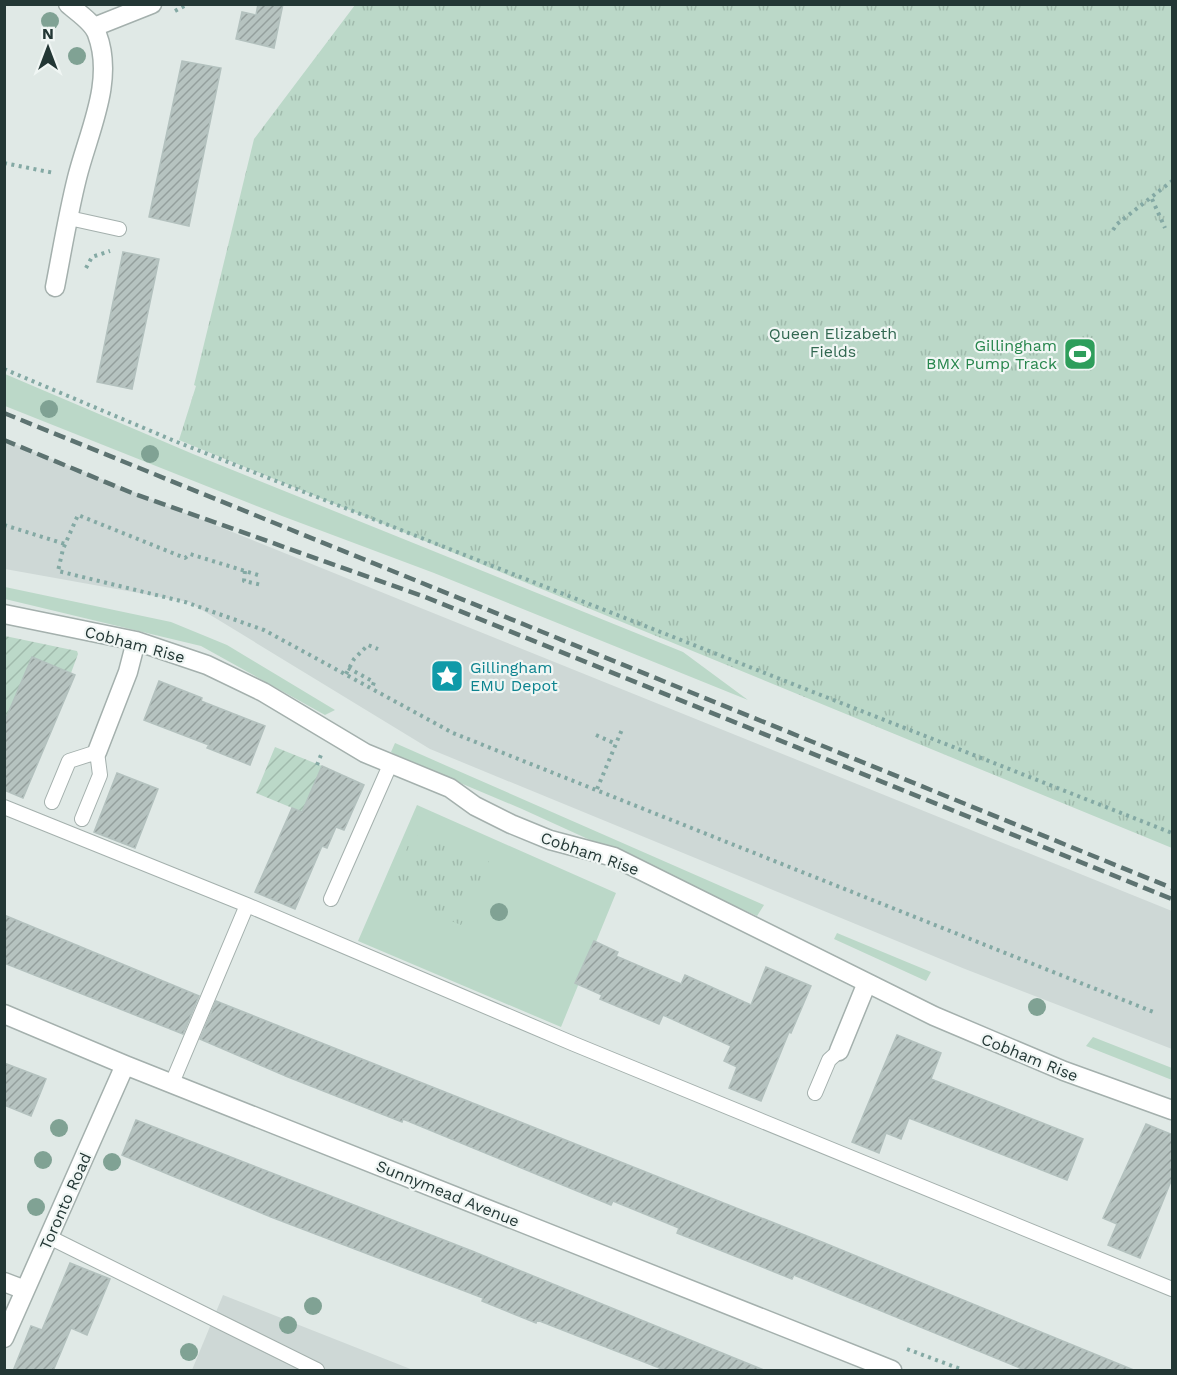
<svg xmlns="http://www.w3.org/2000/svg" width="1177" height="1375" font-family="'Work Sans',sans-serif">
  <defs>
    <pattern id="park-tufts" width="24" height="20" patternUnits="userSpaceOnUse" patternTransform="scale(1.5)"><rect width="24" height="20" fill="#bbd8c8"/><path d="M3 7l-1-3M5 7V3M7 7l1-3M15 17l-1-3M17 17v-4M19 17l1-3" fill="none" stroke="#a0baac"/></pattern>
    <pattern id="garden-furrows" width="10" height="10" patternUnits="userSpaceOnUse" patternTransform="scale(1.5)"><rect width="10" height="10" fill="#bbd8c8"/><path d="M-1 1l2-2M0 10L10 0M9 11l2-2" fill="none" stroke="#a0baac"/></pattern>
    <pattern id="building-hatch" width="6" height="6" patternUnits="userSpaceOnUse" patternTransform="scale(1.5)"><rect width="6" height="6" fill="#b6c3c0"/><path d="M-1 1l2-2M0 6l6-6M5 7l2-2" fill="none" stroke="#949f9d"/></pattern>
  </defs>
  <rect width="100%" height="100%" fill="#e0e9e6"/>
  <path fill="#ced8d6" d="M4,440l1168,471v138l-207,-80 -535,-220 -241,-147 -184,-33z
    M223,1295l190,75h-221z"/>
  <path fill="#bbd8c8" d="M5,374l188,80 490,198 65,48 -314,-127 -152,-57 -277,-110z
    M5,587l166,35 56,23 108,65 -10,5 -124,-69 -196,-47z
    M395,743l52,23 317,139 -7,11 -235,-107 -121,-51 -10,-6z
    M417,805l199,88 -55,134 -203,-86z
    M837,933l94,39 -5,9 -92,-42z
    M1093,1037l79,31v12l-86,-34z"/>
  <path fill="url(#park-tufts)" d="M355,5h817v843l-993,-408 17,-54 -2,-1 60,-246z
    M412,834l77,27 -28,64 -71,-29z"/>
  <path fill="url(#garden-furrows)" d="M5,636l72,15 1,3 -7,19 -39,-16 -27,69z
    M275,747l47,19 -20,46 -46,-19z"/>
  <path fill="url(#building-hatch)" stroke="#b3c1be" stroke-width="1.5" d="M258,4h25l-9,44 -38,-9 6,-27 14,3z
    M182,61l39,7 -32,158 -40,-9z
    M123,252l36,7 -27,130 -35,-7z
    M32,657l43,18 -52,123 -19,-8v-67z
    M159,681l43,17 -1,3 64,25 -15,39 -43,-17 2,-3 -65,-25z
    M322,766l42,19 -20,45 -8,-3 -9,21 -5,-2 -27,63 -40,-17 37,-84 10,4z
    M117,773l41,16 -23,59 -41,-16z
    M4,915l195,81 -16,38 -179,-71z
    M594,941l24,11 -2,4 65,28 4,-9 66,30 15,-38 45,19 -20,47 -2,-1 -28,69 -32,-13 8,-21 -13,-6 7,-15 -68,-31 -4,9 -59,-25 2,-4 -27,-12z
    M216,1001l606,241 314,129h-109l-233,-96 -2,4 -115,-46 2,-5 -66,-27 -2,4 -208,-86 -1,3 -114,-45 -88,-38z
    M897,1035l44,18 -10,26 152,60 -16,41 -158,-62 -8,21 -15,-6 -7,20 -27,-11z
    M4,1063l42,16 -15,37 -27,-11z
    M136,1120l336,131 294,120h-99l-130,-51 -1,3 -54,-22 1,-3 -212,-81 -149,-62z
    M1146,1124l27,11v41l-33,82 -32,-13 9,-21 -14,-6z
    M70,1263l40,16 -23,56 -16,-7 -18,43h-40l18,-45 11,4z"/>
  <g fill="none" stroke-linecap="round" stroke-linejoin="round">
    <g stroke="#a4b0ad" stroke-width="16">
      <path id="service" d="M69,218l50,11
        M52,802l17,-41 28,-9 3,23 -18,44
        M4,807l243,98 327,139 598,245
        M331,899l59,-134
        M172,1083l75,-178
        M815,1093l14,-33 10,-9
        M49,1237l268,133"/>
    </g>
    <g stroke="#a4b0ad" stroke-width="21">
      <path id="minor" d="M94,27l58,-23
        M55,287c7,-36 13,-73 22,-109 11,-45 38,-97 20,-144 -4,-12 -19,-21 -29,-30
        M4,614l132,27 71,24 56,27 102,61 85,35 25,18 36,18 39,16 64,17 320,159 130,55 108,39
        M97,752l31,-80 8,-31
        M4,1014l121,51 767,305
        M839,1051l27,-66
        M4,1282l21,8
        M4,1338l121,-273"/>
    </g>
    <path stroke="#84a9a4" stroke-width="4" stroke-dasharray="3 4.5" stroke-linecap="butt" d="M175,11l13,-7
      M4,163l50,10
      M1152,199l13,29
      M1113,230l4,-6 55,-43
      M86,268l6,-11 18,-6
      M4,369l173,73 995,391
      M4,525l61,19
      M245,571l-1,10 18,4
      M258,575l-68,-21 -5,4 -107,-43 -15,34 -5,22 127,31 79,28 189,103 703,280
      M348,668l26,14 -2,6
      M346,674l8,-15 14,-14 10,4
      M596,735l20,9
      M317,765l4,-10
      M597,789l26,-62
      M907,1349l56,21"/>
    <use href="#service" stroke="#fff" stroke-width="14"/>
    <use href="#minor" stroke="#fff" stroke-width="18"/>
    <path stroke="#5d7371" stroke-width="4.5" stroke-dasharray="12 6" stroke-linecap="butt" d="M4,413l1168,475
      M4,440l128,53 293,104 747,302"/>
  </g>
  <g fill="#80a294">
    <circle cx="50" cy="21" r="9"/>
    <circle cx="77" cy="56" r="9"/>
    <circle cx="49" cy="409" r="9"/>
    <circle cx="150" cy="454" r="9"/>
    <circle cx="499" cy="912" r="9"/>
    <circle cx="1037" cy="1007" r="9"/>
    <circle cx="59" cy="1128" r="9"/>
    <circle cx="43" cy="1160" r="9"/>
    <circle cx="112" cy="1162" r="9"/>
    <circle cx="36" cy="1207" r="9"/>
    <circle cx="313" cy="1306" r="9"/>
    <circle cx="288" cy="1325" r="9"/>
    <circle cx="189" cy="1352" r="9"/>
  </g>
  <defs>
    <g id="stadium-square" transform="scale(1.725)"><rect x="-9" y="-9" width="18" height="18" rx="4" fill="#2e9e5b" stroke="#f0f6f4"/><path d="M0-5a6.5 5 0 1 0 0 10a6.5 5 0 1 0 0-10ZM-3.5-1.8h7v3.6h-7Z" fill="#fff"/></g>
    <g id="sight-square" transform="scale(1.725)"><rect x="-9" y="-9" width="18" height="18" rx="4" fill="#0f9aa8" stroke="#f0f6f4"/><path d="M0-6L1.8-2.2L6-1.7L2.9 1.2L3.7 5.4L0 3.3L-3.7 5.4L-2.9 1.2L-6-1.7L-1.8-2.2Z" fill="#fff"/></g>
  </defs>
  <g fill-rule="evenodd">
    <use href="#stadium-square" x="1080" y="354"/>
    <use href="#sight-square" x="447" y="676"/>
  </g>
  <g text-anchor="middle" stroke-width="4.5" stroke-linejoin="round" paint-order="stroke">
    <g font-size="16" fill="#326851" stroke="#f0f6f4">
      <text x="833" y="339">Queen Elizabeth<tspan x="833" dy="18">Fields</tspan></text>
    </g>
    <g font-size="16" fill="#27864d" stroke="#f0f6f4" text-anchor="end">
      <text x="1057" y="351">Gillingham<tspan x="1057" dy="18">BMX Pump Track</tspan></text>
    </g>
    <g font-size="16" fill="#233735" stroke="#f0f6f4">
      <text transform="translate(135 644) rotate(15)" y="6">Cobham Rise</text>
      <text transform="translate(590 853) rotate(19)" y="6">Cobham Rise</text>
      <text transform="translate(1030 1057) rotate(22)" y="6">Cobham Rise</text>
      <text transform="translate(448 1193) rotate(22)" y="6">Sunnymead Avenue</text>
      <text transform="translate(65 1201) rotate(-66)" y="6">Toronto Road</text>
    </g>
    <g font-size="16" fill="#0d838f" stroke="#f0f6f4" text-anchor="start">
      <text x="470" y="673">Gillingham<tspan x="470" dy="18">EMU Depot</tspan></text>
    </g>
  </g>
  <rect width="1177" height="1375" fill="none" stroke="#233735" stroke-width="12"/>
  <g transform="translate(48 48)" stroke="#f0f6f4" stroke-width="4.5" paint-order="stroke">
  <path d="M0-4.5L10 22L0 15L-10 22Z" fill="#233735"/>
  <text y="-9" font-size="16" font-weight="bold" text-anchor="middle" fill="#233735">N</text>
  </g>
</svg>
